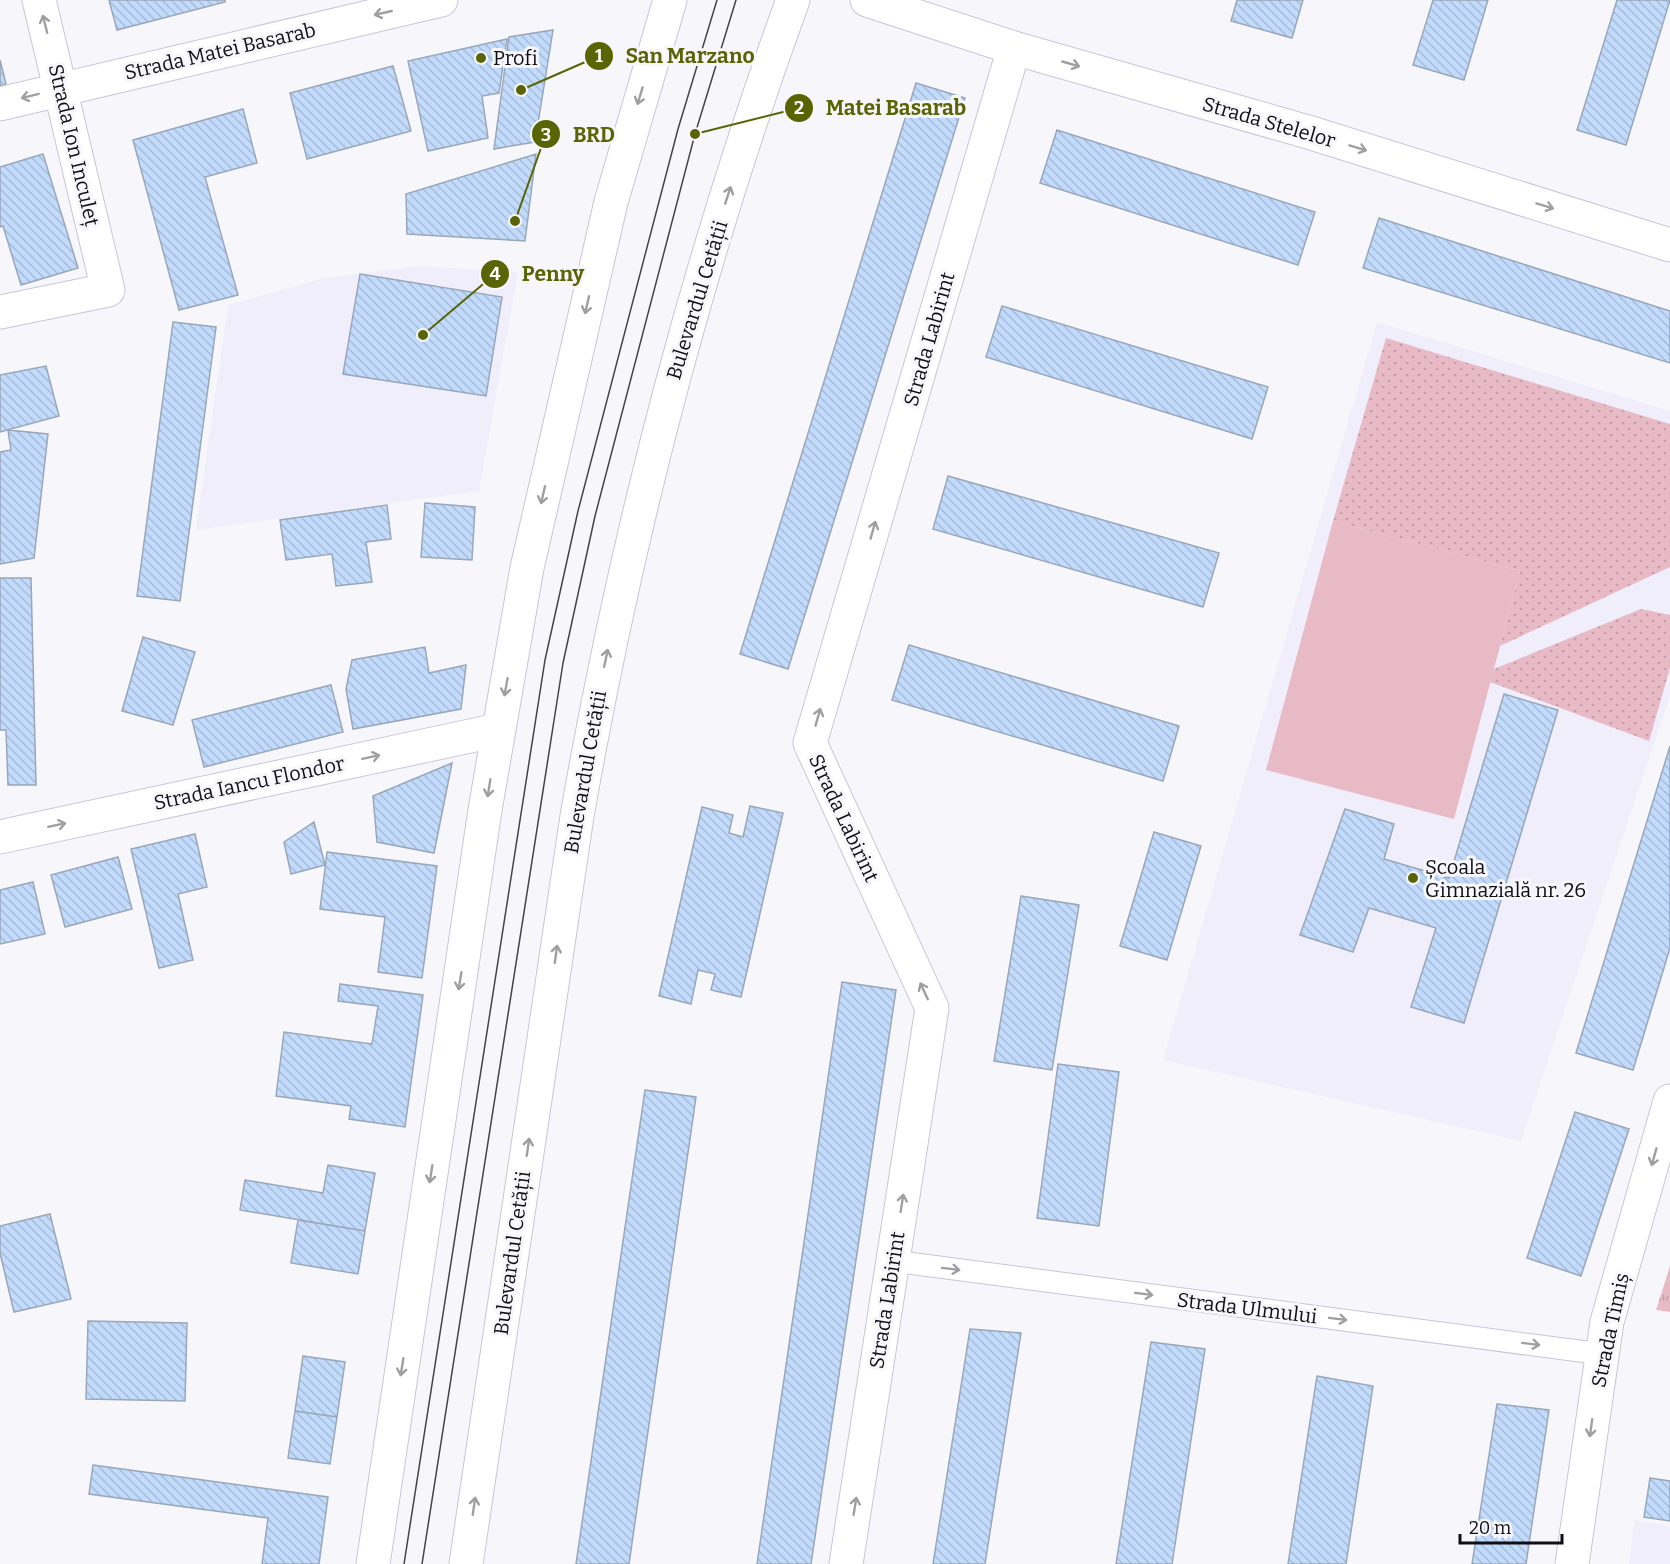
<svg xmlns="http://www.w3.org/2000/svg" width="1670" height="1564" font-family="Bitter,serif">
  <defs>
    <pattern id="grass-dots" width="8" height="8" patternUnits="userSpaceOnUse" patternTransform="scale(1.5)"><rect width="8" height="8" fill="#e7bac6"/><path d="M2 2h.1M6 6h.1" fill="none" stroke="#c59fa9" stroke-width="1.8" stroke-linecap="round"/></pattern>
    <pattern id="park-tufts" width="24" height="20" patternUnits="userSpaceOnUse" patternTransform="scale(1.5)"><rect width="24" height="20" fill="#e7bac6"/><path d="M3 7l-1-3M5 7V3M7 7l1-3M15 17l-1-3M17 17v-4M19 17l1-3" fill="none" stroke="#c59fa9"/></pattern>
    <pattern id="building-back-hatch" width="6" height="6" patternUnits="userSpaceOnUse" patternTransform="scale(1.5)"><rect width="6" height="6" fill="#c2dbfc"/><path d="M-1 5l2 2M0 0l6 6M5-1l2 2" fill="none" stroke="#a6bbd7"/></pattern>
  </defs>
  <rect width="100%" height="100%" fill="#f7f7fb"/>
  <path fill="#efeefa" d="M418,266l100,6 -39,219 -283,39 32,-225 97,-27z
    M1377,322l293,89v285l-149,445 -358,-81z
    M1634,1520l36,6v38h-41z"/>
  <path fill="url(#grass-dots)" d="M1386,338l284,86v143l-170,79 20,-75 -187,-50z
    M1641,609l29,6v53l-21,73 -159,-59 4,-13z"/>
  <path fill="url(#park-tufts)" d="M1670,1266v46l-14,-2z"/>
  <path fill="#e7bac6" d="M1333,521l187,50 -66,248 -188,-49z"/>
  <path fill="url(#building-back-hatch)" stroke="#99a7b9" stroke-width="1.5" d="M109,0h116v2l-108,28z
    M1237,0h66l-11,38 -61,-17z
    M1433,0h55l-24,80 -51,-15z
    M1617,0h53l-44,145 -49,-15z
    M553,30l-18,112 -41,7 15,-112z
    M507,39l-8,54 -17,3 6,42 -60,13 -20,-90z
    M0,60l6,24 -6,2z
    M393,66l18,65 -104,28 -17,-66z
    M916,83l49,15 -177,571 -48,-15z
    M243,109l14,54 -52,14 33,118 -59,15 -46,-170z
    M1057,130l258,82 -17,53 -258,-82z
    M43,154l35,114 -57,17 -18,-59 -3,1v-60z
    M536,154l-11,87 -118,-7 -1,-40z
    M1379,218l291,93v52l-307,-95z
    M360,274l142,23 -16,99 -143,-22z
    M1002,306l266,81 -16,52 -266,-82z
    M173,322l43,5 -36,274 -43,-5z
    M46,366l13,50 -59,16v-57z
    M8,430l40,4 -14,124 -34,6v-112l11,-2z
    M948,476l271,77 -16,54 -270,-78z
    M425,503l50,4 -3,53 -51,-3z
    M387,505l4,34 -25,3 6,40 -36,4 -4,-32 -46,6 -6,-40z
    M0,578h31l5,207h-28l-2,-55h-6z
    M143,637l52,15 -22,73 -51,-14z
    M909,645l270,81 -16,55 -271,-81z
    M425,647l4,26 37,-8 -5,44 -108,20 -7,-40 6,-29z
    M331,685l12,47 -139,35 -12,-47z
    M1504,694l54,16 -94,313 -53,-16 25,-79 -67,-20 -16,44 -53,-17 45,-126 49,15 -10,35 65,19z
    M1670,746v202l-37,122 -57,-17z
    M452,763l-18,90 -57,-11 -4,-46z
    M750,806l33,7 -42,184 -30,-7 4,-16 -17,-4 -7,34 -32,-8 43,-189 31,8 -4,18 14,4z
    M314,822l11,43 -34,9 -7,-32z
    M1154,832l47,14 -34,114 -47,-14z
    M195,834l12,53 -29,7 15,66 -34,8 -28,-119z
    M327,852l110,14 -15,112 -44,-6 7,-55 -65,-8z
    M118,857l14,52 -67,18 -14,-52z
    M33,882l12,52 -45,10v-54z
    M1021,896l58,9 -27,165 -58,-9z
    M842,982l54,8 -85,574h-54z
    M340,984l83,11 -18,132 -56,-8 2,-13 -75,-10 8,-64 88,12 6,-38 -40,-5z
    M1058,1064l61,8 -20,154 -62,-8z
    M645,1090l51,7 -67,467h-53z
    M1575,1112l54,17 -48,147 -54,-18z
    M328,1165l47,8 -10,58 -125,-21 5,-30 78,13z
    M50,1214l21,85 -57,13 -14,-59v-27z
    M298,1220l67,11 -7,43 -67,-11z
    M88,1321l99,2 -2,78 -99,-2z
    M970,1329l51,4 -36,231h-52z
    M1151,1342l54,7 -33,215h-56z
    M303,1356l42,6 -8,55 -42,-6z
    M1317,1376l56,10 -27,178h-58z
    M1497,1404l52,6 -23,154h-54z
    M295,1411l42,6 -7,47 -42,-6z
    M93,1465l235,32 -9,67h-57l6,-46 -179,-24z
    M1650,1478l20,3v40l-26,-4z"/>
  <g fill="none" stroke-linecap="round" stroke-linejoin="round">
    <g stroke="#c7c5db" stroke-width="23">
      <path id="lane" d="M893,1261l709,93"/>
    </g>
    <g stroke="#c7c5db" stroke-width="35">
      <path id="street" d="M867,0l147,48 294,84 362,113
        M0,104l441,-104
        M0,312l108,-22 -69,-290
        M0,837l498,-107
        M846,1564l86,-556 -122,-265 204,-695
        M1572,1564l35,-242 63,-221"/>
    </g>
    <g stroke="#c7c5db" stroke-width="35">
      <path id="secondary" d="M373,1564l112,-754 42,-242 84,-366 59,-202
        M466,1564l111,-748c49,-278 119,-551 216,-816"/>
    </g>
    <use href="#lane" stroke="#fff" stroke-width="21"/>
    <use href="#street" stroke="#fff" stroke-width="33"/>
    <use href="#secondary" stroke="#fff" stroke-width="33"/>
    <path stroke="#44434a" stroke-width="1.5" d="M404,1564l141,-904 33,-149 100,-382 39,-129
      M422,1564l141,-901 32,-147 100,-382 41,-134"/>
  </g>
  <defs><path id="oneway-shaft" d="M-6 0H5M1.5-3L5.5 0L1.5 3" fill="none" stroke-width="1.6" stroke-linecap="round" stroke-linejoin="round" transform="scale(1.5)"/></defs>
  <g stroke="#9f9fa2">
    <use href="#oneway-shaft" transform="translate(383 13) rotate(167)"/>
    <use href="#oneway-shaft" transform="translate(45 24) rotate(-104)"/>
    <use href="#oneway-shaft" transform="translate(1071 64) rotate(16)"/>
    <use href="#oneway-shaft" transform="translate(30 96) rotate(166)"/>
    <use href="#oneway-shaft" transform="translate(640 96) rotate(107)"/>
    <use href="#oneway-shaft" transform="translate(1358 148) rotate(17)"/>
    <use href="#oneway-shaft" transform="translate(728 195) rotate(-72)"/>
    <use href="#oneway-shaft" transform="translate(1545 206) rotate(17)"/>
    <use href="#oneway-shaft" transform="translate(587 305) rotate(103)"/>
    <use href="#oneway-shaft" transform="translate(543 495) rotate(103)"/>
    <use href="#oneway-shaft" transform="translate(873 530) rotate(-74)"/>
    <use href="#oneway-shaft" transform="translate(606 658) rotate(-78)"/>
    <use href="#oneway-shaft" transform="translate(506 687) rotate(100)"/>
    <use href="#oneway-shaft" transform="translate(818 717) rotate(-74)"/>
    <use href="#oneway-shaft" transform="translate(371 757) rotate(-12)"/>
    <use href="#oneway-shaft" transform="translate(489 788) rotate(99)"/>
    <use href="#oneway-shaft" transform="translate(57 825) rotate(-12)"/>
    <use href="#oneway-shaft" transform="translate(556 954) rotate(-82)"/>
    <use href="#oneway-shaft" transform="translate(460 981) rotate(99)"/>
    <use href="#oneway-shaft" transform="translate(924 991) rotate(-115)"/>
    <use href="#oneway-shaft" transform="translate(528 1147) rotate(-82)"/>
    <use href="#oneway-shaft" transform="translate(1654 1157) rotate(106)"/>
    <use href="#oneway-shaft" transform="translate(431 1174) rotate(99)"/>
    <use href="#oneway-shaft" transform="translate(902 1203) rotate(-81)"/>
    <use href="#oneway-shaft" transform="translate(951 1269) rotate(7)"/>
    <use href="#oneway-shaft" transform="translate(1144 1294) rotate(7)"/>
    <use href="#oneway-shaft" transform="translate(1338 1319) rotate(7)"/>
    <use href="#oneway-shaft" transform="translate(1531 1344) rotate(7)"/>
    <use href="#oneway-shaft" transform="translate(402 1367) rotate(99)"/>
    <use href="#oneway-shaft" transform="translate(1591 1428) rotate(98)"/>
    <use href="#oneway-shaft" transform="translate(474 1506) rotate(-82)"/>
    <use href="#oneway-shaft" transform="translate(855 1506) rotate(-81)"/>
  </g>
  <g fill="#596405" stroke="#f7f7fb" stroke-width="2">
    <circle cx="481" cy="58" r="6"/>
    <circle cx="1413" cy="878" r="6"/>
  </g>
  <g text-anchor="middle" stroke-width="6" stroke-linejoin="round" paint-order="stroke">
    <g font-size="20" fill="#100f16" stroke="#f7f7fb">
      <text transform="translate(220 51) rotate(-13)" y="7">Strada Matei Basarab</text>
      <text transform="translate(1269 122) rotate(16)" y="7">Strada Stelelor</text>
      <text transform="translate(74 145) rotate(77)" y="7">Strada Ion Inculeț</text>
      <text transform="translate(697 300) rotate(-73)" y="7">Bulevardul Cetății</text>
      <text transform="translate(929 339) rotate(-74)" y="7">Strada Labirint</text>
      <text transform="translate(585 772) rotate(-80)" y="7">Bulevardul Cetății</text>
      <text transform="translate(249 783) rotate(-12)" y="7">Strada Iancu Flondor</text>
      <text transform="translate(844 818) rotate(65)" y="7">Strada Labirint</text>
      <text transform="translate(512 1253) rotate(-82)" y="7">Bulevardul Cetății</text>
      <text transform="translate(887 1300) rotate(-81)" y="7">Strada Labirint</text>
      <text transform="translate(1247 1308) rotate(7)" y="7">Strada Ulmului</text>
      <text transform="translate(1610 1330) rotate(-78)" y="7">Strada Timiș</text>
    </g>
    <g font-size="20" fill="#100f16" stroke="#f7f7fb" text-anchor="start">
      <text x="493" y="65">Profi</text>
      <text x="1425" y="874">Școala<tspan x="1425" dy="23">Gimnazială nr. 26</tspan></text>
    </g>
  </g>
  <path fill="none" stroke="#596405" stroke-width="2" d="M521 90L599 56M695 134L799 108M515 221L546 134M423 335L495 274"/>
  <g fill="#596405" stroke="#f7f7fb" stroke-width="2">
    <circle cx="521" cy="90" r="6"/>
    <circle cx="695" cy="134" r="6"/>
    <circle cx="515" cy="221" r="6"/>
    <circle cx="423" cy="335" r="6"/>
    <circle cx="599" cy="56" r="15"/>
    <circle cx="799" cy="108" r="15"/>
    <circle cx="546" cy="134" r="15"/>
    <circle cx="495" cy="274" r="15"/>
  </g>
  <g font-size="18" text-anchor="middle" font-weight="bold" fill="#fff">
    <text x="599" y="62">1</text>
    <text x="799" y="114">2</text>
    <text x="546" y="141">3</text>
    <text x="495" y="280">4</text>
  </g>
  <g font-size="21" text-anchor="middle" font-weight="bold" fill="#596405" stroke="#f7f7fb" stroke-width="6" stroke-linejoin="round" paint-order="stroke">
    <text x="690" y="63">San Marzano</text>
    <text x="896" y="115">Matei Basarab</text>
    <text x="594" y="142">BRD</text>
    <text x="553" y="281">Penny</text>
  </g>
  <path d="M1460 1534v9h102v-9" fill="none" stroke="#100f16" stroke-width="3"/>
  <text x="1469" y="1534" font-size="18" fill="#100f16" stroke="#f7f7fb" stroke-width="4.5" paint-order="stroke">20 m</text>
</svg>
